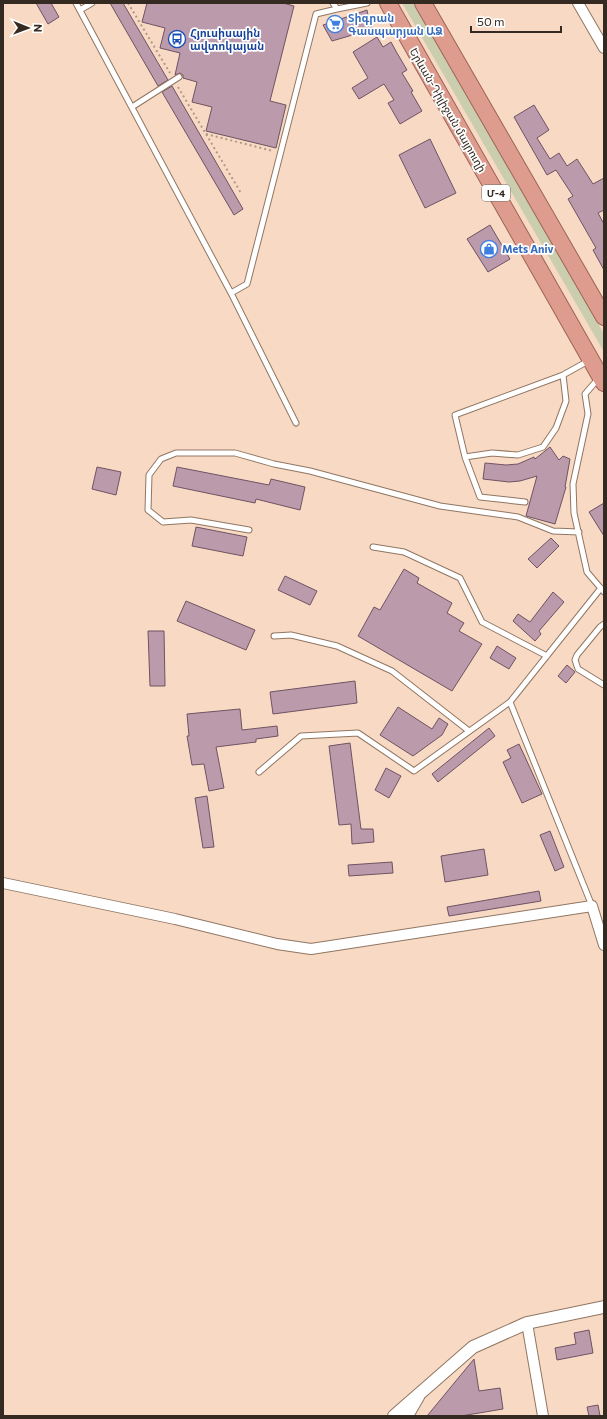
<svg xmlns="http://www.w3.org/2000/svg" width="607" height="1419" font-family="Commissioner,'Noto Sans Armenian',sans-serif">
  <rect width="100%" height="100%" fill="#f8dac4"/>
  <path fill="#caceae" d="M402,3h11l191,331v18z"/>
  <path fill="#ba9aab" stroke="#6f5362" d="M36,3h15l8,14 -11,7z
    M110,3h13l45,77 -10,6z
    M147,3h136l11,3 -24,95 16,4 -10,43 -70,-17 6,-24 -20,-5 5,-20 -14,-4v-3l-3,-2 -5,2 5,-22 -20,-5 5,-20 -23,-6z
    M367,10l2,11 4,8 -41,12 -9,-16z
    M377,37l6,10 8,-5 6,11 10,17 -5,3 11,18 -2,1 11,19 -22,13 -12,-21 6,-3 -10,-16 -25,15 -7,-11 16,-10 -15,-26z
    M172,86l71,123 -9,6 -72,-123z
    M534,105l15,25 -12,8 13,21 9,-6 8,13 10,-7 16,25 11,-6v32l-6,3 6,11v46l-11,-20 3,-2 -28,-49 5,-3 -17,-26 -9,5 -33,-58z
    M430,139l26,54 -31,15 -26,-53z
    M490,225l20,34 -22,13 -21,-33z
    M550,447l9,13 4,-4 7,3 -5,28h1l-11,37 -29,-8 11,-40 -17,5 -11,1 -26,-3 2,-16 21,2 12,-1 16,-7 1,2z
    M97,467l24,5 -5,23 -24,-6z
    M177,467l92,18 2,-6 34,8 -5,23 -44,-11 -1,4 -82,-17z
    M604,503v33l-15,-24z
    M196,527l51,10 -4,19 -51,-10z
    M551,538l8,8 -22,22 -9,-9z
    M404,569l15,9 -2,5 35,20 -5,10 17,10 -5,8 23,13 -30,47 -94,-55 16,-29 6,3z
    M285,576l32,15 -7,14 -32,-15z
    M553,592l11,10 -25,29 2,3 -6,7 -22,-20 5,-7 12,8z
    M186,601l69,29 -9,20 -69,-29z
    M148,631h16l1,55h-15z
    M497,646l19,12 -7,11 -19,-11z
    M567,665l8,7 -9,11 -8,-7z
    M355,681l2,22 -84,11 -3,-22z
    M398,707l34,22 7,-11 9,6 -6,11 -29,21 -33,-21z
    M240,709l2,21 35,-4 1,10 -22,3v3l-40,5 8,41 -15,3 -5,-27 -12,1 -5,-29h2l-2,-22z
    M489,728l6,8 -57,46 -6,-8z
    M350,743l11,86h12l1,13 -22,2 -1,-20 -12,1 -10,-79z
    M519,744l23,50 -20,9 -19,-41 8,-4 -4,-8z
    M386,768l15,8 -12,22 -14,-8z
    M207,796l7,51 -11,1 -8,-50z
    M550,831l14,36 -9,4 -15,-36z
    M484,849l4,26 -43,7 -4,-26z
    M392,862l1,11 -44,3 -1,-11z
    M539,891l2,10 -92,15 -2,-9z
    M589,1330l4,23 -36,7 -2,-12 21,-4 -2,-11z
    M474,1359l5,32 21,-3 3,21 -42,7h-34z
    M598,1405l2,11h-11l-2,-9z"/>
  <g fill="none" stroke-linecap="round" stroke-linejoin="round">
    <g stroke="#907662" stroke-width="7">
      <path id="service" d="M76,3l155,290 65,130
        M333,3l4,6 30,-6
        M80,10l12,-7
        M132,107l47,-30
        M231,293l16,-9 69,-270 21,-5
        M598,379l-13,15 3,20 -15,70 1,29 13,59 17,20
        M465,457l-10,-42 108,-40
        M525,502l-45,-5 -15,-40 27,-4 26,2 25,-8 13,-19 10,-27 -3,-26 27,-15
        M249,530l-58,-10 -28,2 -15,-12 1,-35 12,-16 15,-6h59l39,11 36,7 130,35 78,11 35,14 26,1
        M373,547l31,5 56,26 22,44 65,34
        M604,624l-4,3 -23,28 -2,5 3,9 26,16
        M274,636l17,-1 46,11 55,25 77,60
        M259,772l42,-36 57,-3 56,38 96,-69
        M592,906l-82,-204 91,-114"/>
    </g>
    <g stroke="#907662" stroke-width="12">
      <path id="minor" d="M578,3l26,45
        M3,883l172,36 102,25 34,5 281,-43 12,39
        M527,1323l16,93
        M408,1416l11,-19"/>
    </g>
    <g stroke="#907662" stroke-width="14">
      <path id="tertiary" d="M394,1416l79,-69 54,-24 77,-16"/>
    </g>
    <g stroke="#9d6455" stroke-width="18">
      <path id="trunk" d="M388,3l216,380
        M423,3l181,314"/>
    </g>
    <path stroke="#b09988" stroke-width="2" stroke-dasharray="2 3" stroke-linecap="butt" d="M128,3l42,70
      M178,87l63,106
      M206,134l67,17"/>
    <use href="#service" stroke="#fff" stroke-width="5"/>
    <use href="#minor" stroke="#fff" stroke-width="10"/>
    <use href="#tertiary" stroke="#fff" stroke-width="12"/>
    <use href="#trunk" stroke="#de9c8e" stroke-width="16"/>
  </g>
  <defs>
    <g id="supermarket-ring" transform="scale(0.9)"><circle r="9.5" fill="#fff" stroke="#3f7fe0" stroke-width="1.5"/><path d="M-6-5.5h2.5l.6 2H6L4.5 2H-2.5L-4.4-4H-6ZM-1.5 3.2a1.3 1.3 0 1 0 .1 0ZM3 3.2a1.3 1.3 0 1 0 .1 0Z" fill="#3f7fe0"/></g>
    <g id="bus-ring" transform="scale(0.9)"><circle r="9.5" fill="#fff" stroke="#1a4fb4" stroke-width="1.5"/><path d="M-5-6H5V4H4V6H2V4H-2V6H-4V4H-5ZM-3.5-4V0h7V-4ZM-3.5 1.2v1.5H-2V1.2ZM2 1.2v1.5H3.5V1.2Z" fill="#1a4fb4"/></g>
    <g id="shop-ring" transform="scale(0.9)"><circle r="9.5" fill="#fff" stroke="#3f7fe0" stroke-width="1.5"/><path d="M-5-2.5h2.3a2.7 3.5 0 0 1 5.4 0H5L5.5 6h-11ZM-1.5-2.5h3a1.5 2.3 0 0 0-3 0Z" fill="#3f7fe0"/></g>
  </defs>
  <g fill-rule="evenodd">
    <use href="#supermarket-ring" x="335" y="24"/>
    <use href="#bus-ring" x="177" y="39"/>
    <use href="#shop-ring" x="489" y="249"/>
  </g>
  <g text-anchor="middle" stroke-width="3.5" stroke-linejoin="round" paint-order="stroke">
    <rect fill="#fff" stroke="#726a64" stroke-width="1" x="482" y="185" width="28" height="16" rx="3"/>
    <g font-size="10" font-weight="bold" fill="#352a21">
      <text x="496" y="197">Մ-4</text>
    </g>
    <g font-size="11" font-weight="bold" fill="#366cbe" stroke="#fff" text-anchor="start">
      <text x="348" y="22">Տիգրան<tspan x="348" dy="13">Գասպարյան ԱՁ</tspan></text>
      <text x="502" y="253">Mets Aniv</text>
    </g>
    <g font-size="11" font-weight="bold" fill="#164399" stroke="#fff" text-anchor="start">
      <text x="190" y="37">Հյուսիսային<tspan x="190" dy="13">ավտոկայան</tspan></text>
    </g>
    <g font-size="11" fill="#352a21" stroke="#fff">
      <text transform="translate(448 110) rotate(60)" y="4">Երևան-Դիլիջան մայրուղի</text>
    </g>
  </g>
  <rect width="607" height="1419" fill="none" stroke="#352a21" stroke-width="8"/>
  <g transform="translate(28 28) rotate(91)" stroke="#ffffff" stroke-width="3" paint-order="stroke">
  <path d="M0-3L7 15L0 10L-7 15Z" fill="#352a21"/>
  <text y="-6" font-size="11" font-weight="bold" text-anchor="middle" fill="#352a21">N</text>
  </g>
  <path d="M471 26v6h90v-6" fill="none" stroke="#352a21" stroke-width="2"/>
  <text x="477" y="26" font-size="12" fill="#352a21" stroke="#ffffff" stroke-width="3" paint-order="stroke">50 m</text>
</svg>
